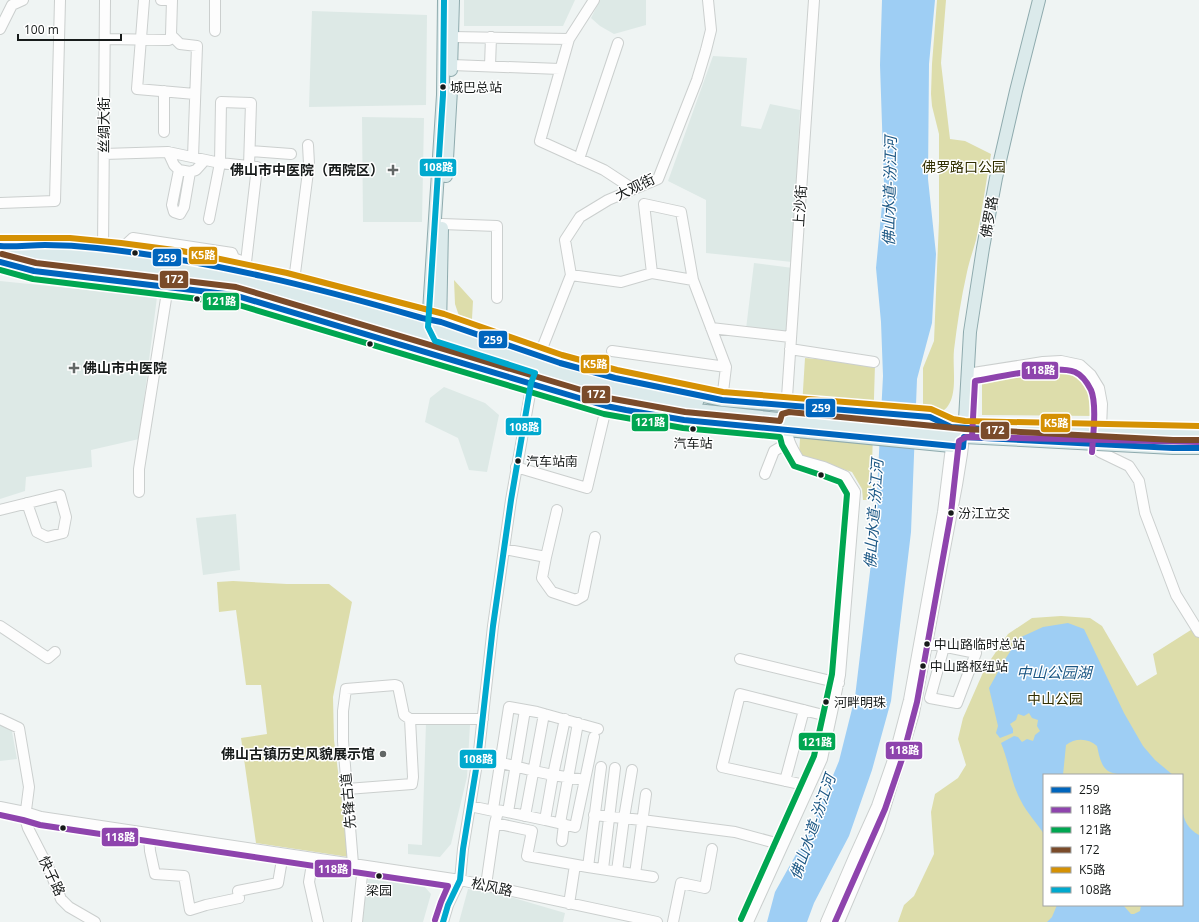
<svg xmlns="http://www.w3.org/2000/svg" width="1199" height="922" font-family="'Open Sans','Noto Sans SC',sans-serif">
  <rect width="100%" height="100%" fill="#eff4f3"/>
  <path fill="#dde9e6" d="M464,0h111l-12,26h-99z
    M600,0h46v25l-32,9 -14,-8 -9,-8z
    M312,11l115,4 -1,90 -117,2z
    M713,56l34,2 -6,68 20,3 9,-25 30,6 -8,152 -86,-9v-53l-38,-19z
    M362,117l62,1 -2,104h-59z
    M754,263l39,5 -6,65 -41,-4z
    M0,281l157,16 -18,142 -48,11 1,17 -66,10 -1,14 -25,8z
    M444,387l41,16 14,12 -12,57 -18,-2 -11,-32 -33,-16 5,-24z
    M236,514l4,56 -37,5 -7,-57z
    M0,722l11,4 6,33 -17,2z
    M426,723l44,2 -3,52 -16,67 -11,13 -32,-3v-10l14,1z
    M369,875l37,4 18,7 7,8 -8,28h-62z
    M468,889l36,6 61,18 -2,9h-104z"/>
  <path fill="#ddddab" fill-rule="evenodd" d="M937,0h9l-5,63 9,76 15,2 26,13c-5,28 -9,58 -15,86 -3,11 -7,22 -9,32 -6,26 -10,53 -13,78 -2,19 6,52 -13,62l-18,-4v-40l11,-27 5,-120v-87l-7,-28 -1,-12 1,-30z
    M454,280l19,21 -1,18 -5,1 -8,-4 -4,-12z
    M805,358l70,6 -4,136h-8l-1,-11 -10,-17 -53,-17z
    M1067,363l13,4 14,16 4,15 -1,18 -115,-1v-35z
    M233,581l54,3h42l23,18 -19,95 1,43 15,117 -93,-14 -15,-105 26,-4 -6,-49h-15l-10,-75 -17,2 -2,-30z
    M1061,616l29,2 12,8 35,60 20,-12 -4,-20 41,-26 5,9v285h-301l6,-17 10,-9 20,-42 -3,-42 4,-18 23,-16 8,-13 -8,-26 5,-21 22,-50 23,-34 24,-16zM1044,775h138v130h-138z"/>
  <path fill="#9ecef4" d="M882,0h53l-6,64 -1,115 8,75 -4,69 -15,56 -6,153 -20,169 -19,69 -23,66 -35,67 -7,19h-40l8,-30 38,-68 26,-63 16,-64 20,-167 8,-154 -2,-54 -5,-54 8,-84 -4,-119z
    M1068,623l16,6 40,84 19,33 12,14 18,15c-13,0 -55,3 -65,-4 -8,-6 -9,-17 -11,-25 -9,-8 -22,-8 -31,-1l-3,30h-19v59c-7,-11 -17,-21 -23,-33 -10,-18 -12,-39 -20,-58l13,-7 4,1 4,5 5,-3 6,2 2,-6 5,-4 -3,-5 1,-6 -6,-2 -3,-5 -5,3 -6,-2 -2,6 -6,4 3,5v4l-13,5 -4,-5 2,-7 -9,-38 15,-27 15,-23 24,-11z
    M1182,809c2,12 6,20 17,26v87h-152l5,-5 5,-12h66l8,9h3l6,-3 1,-6h41z"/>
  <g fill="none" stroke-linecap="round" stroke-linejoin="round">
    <g stroke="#cbcfce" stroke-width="12">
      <path id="minor" d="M144,0l-7,89 58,5
        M161,0h7
        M172,0l-1,35 9,9 17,2 -4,111
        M594,0l-25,39 -29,102 64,29 29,19
        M0,29l12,-24 11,-5
        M215,31v-31
        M452,37l117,2
        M105,39l64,1
        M452,65l108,4
        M490,66l1,-29
        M164,132v-41
        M250,151l41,3
        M168,152l6,13 5,5 11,2 6,-2 9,-10
        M104,154l64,-2 52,11 37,4 -12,104
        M579,159l39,-116
        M179,170l-7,35 2,7 6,2 4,-7 6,-35
        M0,203l55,-2 5,-201
        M209,219l11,-56 1,-61 30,1 -2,63
        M442,224l55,2v72
        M103,249l2,-249
        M119,251l14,-13 99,15 2,5 12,5
        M571,275l50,7 31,-9
        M693,280l-41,-7 -8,-69 37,8 12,68 33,87 -4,33
        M294,281l15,-117 -1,-19
        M711,328l79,9
        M790,349l84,13
        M612,351l114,16
        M539,356l32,-81 -6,-35 15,-23 28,-17 50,-21 39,-99 9,-30 5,-20 -3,-30
        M967,374l76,-12 18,-1 19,4 11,10 8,13 3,16 -2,48 29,14 10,15 6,32 31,82 23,37
        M786,412l28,-412
        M516,467l71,21 21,-88
        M765,474l9,-23 15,-9
        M139,492v-23l29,-183
        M0,510l60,-15 6,22 -3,16 -16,4 -10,-5 -10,-29
        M504,549l42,8 -4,21 10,14 24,8 7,-4 12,-59
        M546,557l11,-47
        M0,626l48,32 7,-6
        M922,642l54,11 -19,50 -27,-5 14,-51
        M740,659l99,24
        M0,719l19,9 10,59 -4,31 3,10 21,41 12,30 8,8 26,15
        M903,750l11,-37 43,-228 5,-31 2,-17
        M478,757l56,14 19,4 12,-56
        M585,780l-32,-5 -8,45 30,7 19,-90
        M785,781l19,-71
        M809,786l-87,-19 18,-73 91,23
        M347,789l65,-5 1,-7 -3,-58
        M470,806l28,6 -3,11 37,8 -5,25 61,11 65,10
        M0,807l25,5 16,5 419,63 197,42
        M508,812l17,-102
        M594,815l48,5 93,12 48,13
        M525,816l19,-102
        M545,820l-52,-11 16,-102 28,5 61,17
        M560,823l18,-100
        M149,834l1,17 5,23 29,2 6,34 16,-5 33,-7 -1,-7 40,-8 5,-29
        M562,841l2,-17
        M313,858l-4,24 9,40
        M353,864l-10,-123v-30l3,-22 49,-4 3,1 6,29 6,4h73
        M588,867l13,-100
        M603,869l12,-101
        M617,871l7,-53 8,-48
        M635,874l11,-80
        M486,885l9,-62
        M569,904l6,-39
        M357,922l6,-56
        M443,922l5,-17 12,-25 3,-31 16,-98 14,-125 18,-126 22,-123
        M673,922l8,-39 24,5 7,-39
        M748,922l74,-163 18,-84 15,-183 -10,-16 -21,-9 -25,-7c-7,-12 -14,-23 -11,-37
        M826,922l28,-65 23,-51 17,-49 15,-57 34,-188 9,-73
        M839,922l40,-94 19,-63"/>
    </g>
    <g stroke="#8fabae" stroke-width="14">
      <path id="major" d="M451,70l2,-70
        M446,176l5,-86
        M52,245c58,5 116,11 173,22 67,12 132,32 197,51l19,4 31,11
        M0,246l233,31 187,49 8,1 129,41 81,24 59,10
        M0,260h44l189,25 202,56 174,55 41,9 138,15 176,17 6,-105 13,-84 13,-70 20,-87 23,-91
        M11,265l23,6 200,24 372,111 78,14 267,26
        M428,327l15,-232 1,-95
        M440,329l2,-101
        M609,376l113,24 208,17 21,10"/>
    </g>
    <use href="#minor" stroke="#fdfdfd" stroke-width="10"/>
    <use href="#major" stroke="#dbeaeb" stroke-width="12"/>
    <g stroke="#8fabae" stroke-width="14" stroke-linecap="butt">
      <path id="major-bridge" d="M964,429l235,5
        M964,437l209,11h26"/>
    </g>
    <use href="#major-bridge" stroke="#dbeaeb" stroke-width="12"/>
    <g stroke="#fff" stroke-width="9">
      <path id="bus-1" d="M0,246c15,1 30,-1 45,-1 18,0 35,1 52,3 111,12 218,39 325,70l19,4 119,41 55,15 107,22 208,17 21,10 35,2
        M0,262l34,9 200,24 372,111 20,4 58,10 279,27 1,-10 209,11h26"/>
    </g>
    <g stroke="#fff" stroke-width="9">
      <path id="bus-2" d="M972,437l3,-56c24,-4 79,-17 100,-9 7,3 13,12 16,18 6,14 2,46 1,62
        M0,815l23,5 17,5 408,61 -7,16 -6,18
        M835,922l50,-113 17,-50 15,-57 34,-189 8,-72 7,-4 233,5"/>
    </g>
    <g stroke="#fff" stroke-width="9">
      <path id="bus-3" d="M0,270l33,9 199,24 372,111 79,14 97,9 2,8 12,21 27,9 19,7 7,12 -15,180 -18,82 -73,163"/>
    </g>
    <g stroke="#fff" stroke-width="9">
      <path id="bus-4" d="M2,254l34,9 200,24 372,111 77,14 95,9 2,-7 7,-2 176,17 208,11h26"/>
    </g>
    <g stroke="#fff" stroke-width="9">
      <path id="bus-5" d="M1,238h69l51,5 61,8 105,22 157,41 118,41 55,15 106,22 208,17 22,10 12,2 234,5"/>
    </g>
    <g stroke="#fff" stroke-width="9">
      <path id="bus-6" d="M443,922l5,-17 12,-25 3,-31 16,-98 14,-125 18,-126 20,-117 4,-10 -100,-32 -7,-14 15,-232 1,-95"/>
    </g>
    <use href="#bus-1" stroke="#0065bd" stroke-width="6"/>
    <use href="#bus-2" stroke="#8e44ad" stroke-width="6"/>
    <use href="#bus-3" stroke="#00a651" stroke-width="6"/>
    <use href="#bus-4" stroke="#7a4b2a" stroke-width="6"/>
    <use href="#bus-5" stroke="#d59104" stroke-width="6"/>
    <use href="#bus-6" stroke="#00a9ce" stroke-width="6"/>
  </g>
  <g fill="#171b1a" stroke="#fff" stroke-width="1.5">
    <circle cx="443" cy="87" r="3.5"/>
    <circle cx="135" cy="253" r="3.5"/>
    <circle cx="197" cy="299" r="3.5"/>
    <circle cx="370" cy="344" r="3.5"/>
    <circle cx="693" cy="429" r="3.5"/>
    <circle cx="518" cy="461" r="3.5"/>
    <circle cx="821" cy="475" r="3.5"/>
    <circle cx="951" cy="513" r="3.5"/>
    <circle cx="927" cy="644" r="3.5"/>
    <circle cx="923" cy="666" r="3.5"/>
    <circle cx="826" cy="702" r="3.5"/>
    <circle cx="63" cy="828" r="3.5"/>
    <circle cx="379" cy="876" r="3.5"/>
  </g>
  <g fill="#636766" stroke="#fff" stroke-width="1.5">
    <path d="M391 164h4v4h4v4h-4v4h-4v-4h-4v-4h4z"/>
    <path d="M72 362h4v4h4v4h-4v4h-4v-4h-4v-4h4z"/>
    <circle cx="383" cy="754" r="4"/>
  </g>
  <g text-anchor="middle" stroke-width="3" stroke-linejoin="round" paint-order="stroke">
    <g font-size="13" fill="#171b1a" stroke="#fff" text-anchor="start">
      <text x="450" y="92">城巴总站</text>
      <text x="693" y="448" text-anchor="middle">汽车站</text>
      <text x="526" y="466">汽车站南</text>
      <text x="958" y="518">汾江立交</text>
      <text x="934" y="649">中山路临时总站</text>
      <text x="930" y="671">中山路枢纽站</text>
      <text x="834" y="707">河畔明珠</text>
      <text x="379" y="895" text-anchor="middle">梁园</text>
    </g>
    <g font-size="14" fill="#171b1a" stroke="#fff">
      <text transform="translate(104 125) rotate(-90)" y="5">丝绸大街</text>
      <text transform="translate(635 187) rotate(-26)" y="5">大观街</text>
      <text transform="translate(800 206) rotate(-86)" y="5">上沙街</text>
      <text transform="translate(989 217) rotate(-80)" y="5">佛罗路</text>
      <text transform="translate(348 801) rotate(-95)" y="5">先锋古道</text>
      <text transform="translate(52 876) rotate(65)" y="5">快子路</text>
      <text transform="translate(492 887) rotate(12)" y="5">松风路</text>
    </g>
    <g font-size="14" fill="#312f01" stroke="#fff">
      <text x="964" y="172">佛罗路口公园</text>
      <text x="1055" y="704">中山公园</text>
    </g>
    <g font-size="14" font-weight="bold" fill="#171b1a" stroke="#fff" text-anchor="end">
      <text x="384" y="175">佛山市中医院（西院区）</text>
      <text x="83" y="373" text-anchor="start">佛山市中医院</text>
      <text x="375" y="759">佛山古镇历史风貌展示馆</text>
    </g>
    <g font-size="15" font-style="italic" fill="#1b5784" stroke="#fff">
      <text transform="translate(890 191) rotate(-89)" y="5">佛山水道-汾江河</text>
      <text transform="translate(874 514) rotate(-86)" y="5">佛山水道-汾江河</text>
      <text x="1054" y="678">中山公园湖</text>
      <text transform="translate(813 827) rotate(-71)" y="5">佛山水道-汾江河</text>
    </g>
  </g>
  <g stroke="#fff" stroke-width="1.5">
    <rect x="419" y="158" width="38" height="19" rx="4" fill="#00a9ce"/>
    <rect x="188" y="246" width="30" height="19" rx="4" fill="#d59104"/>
    <rect x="152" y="248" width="30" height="19" rx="4" fill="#0065bd"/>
    <rect x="159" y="270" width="30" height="19" rx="4" fill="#7a4b2a"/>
    <rect x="202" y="292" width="38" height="19" rx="4" fill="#00a651"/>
    <rect x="478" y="330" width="30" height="19" rx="4" fill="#0065bd"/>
    <rect x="580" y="354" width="30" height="20" rx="4" fill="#d59104"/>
    <rect x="1021" y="361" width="38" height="19" rx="4" fill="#8e44ad"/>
    <rect x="581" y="385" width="30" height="19" rx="4" fill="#7a4b2a"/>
    <rect x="805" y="398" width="31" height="20" rx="4" fill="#0065bd"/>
    <rect x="631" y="413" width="38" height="19" rx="4" fill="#00a651"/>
    <rect x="1040" y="413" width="31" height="20" rx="4" fill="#d59104"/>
    <rect x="505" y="417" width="37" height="19" rx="4" fill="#00a9ce"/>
    <rect x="980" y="421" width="30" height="19" rx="4" fill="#7a4b2a"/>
    <rect x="798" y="732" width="38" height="19" rx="4" fill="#00a651"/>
    <rect x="885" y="741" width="38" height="19" rx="4" fill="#8e44ad"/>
    <rect x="459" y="749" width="38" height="20" rx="4" fill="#00a9ce"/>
    <rect x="101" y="827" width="38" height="20" rx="4" fill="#8e44ad"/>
    <rect x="314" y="859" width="38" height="19" rx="4" fill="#8e44ad"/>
  </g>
  <g font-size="11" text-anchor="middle" font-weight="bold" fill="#fff">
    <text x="438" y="171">108路</text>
    <text x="203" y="259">K5路</text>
    <text x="167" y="262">259</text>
    <text x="174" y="283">172</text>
    <text x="221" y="305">121路</text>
    <text x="493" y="344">259</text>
    <text x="595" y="368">K5路</text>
    <text x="1040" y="374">118路</text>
    <text x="596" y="398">172</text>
    <text x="821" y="412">259</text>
    <text x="650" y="426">121路</text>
    <text x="1056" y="427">K5路</text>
    <text x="524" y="431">108路</text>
    <text x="995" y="434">172</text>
    <text x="817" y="746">121路</text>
    <text x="904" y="754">118路</text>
    <text x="478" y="763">108路</text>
    <text x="120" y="841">118路</text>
    <text x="333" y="873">118路</text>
  </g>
  <rect x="1043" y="774" width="140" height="132" fill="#ffffff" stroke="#a2a4a3"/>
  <rect x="1051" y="787" width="20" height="6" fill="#0065bd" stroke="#a2a4a3"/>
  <text x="1079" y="794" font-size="12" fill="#171b1a">259</text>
  <rect x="1051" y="807" width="20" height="6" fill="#8e44ad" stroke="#a2a4a3"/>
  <text x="1079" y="814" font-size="12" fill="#171b1a">118路</text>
  <rect x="1051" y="827" width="20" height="6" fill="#00a651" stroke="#a2a4a3"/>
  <text x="1079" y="834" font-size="12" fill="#171b1a">121路</text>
  <rect x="1051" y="847" width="20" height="6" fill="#7a4b2a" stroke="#a2a4a3"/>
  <text x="1079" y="854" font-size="12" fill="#171b1a">172</text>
  <rect x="1051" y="867" width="20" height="6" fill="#d59104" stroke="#a2a4a3"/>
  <text x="1079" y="874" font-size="12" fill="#171b1a">K5路</text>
  <rect x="1051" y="887" width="20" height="6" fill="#00a9ce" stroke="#a2a4a3"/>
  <text x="1079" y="894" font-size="12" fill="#171b1a">108路</text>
  <path d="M18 34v6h103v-6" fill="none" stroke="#171b1a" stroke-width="2"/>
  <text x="24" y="34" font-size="12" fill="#171b1a" stroke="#ffffff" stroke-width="3" paint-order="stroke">100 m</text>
</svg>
